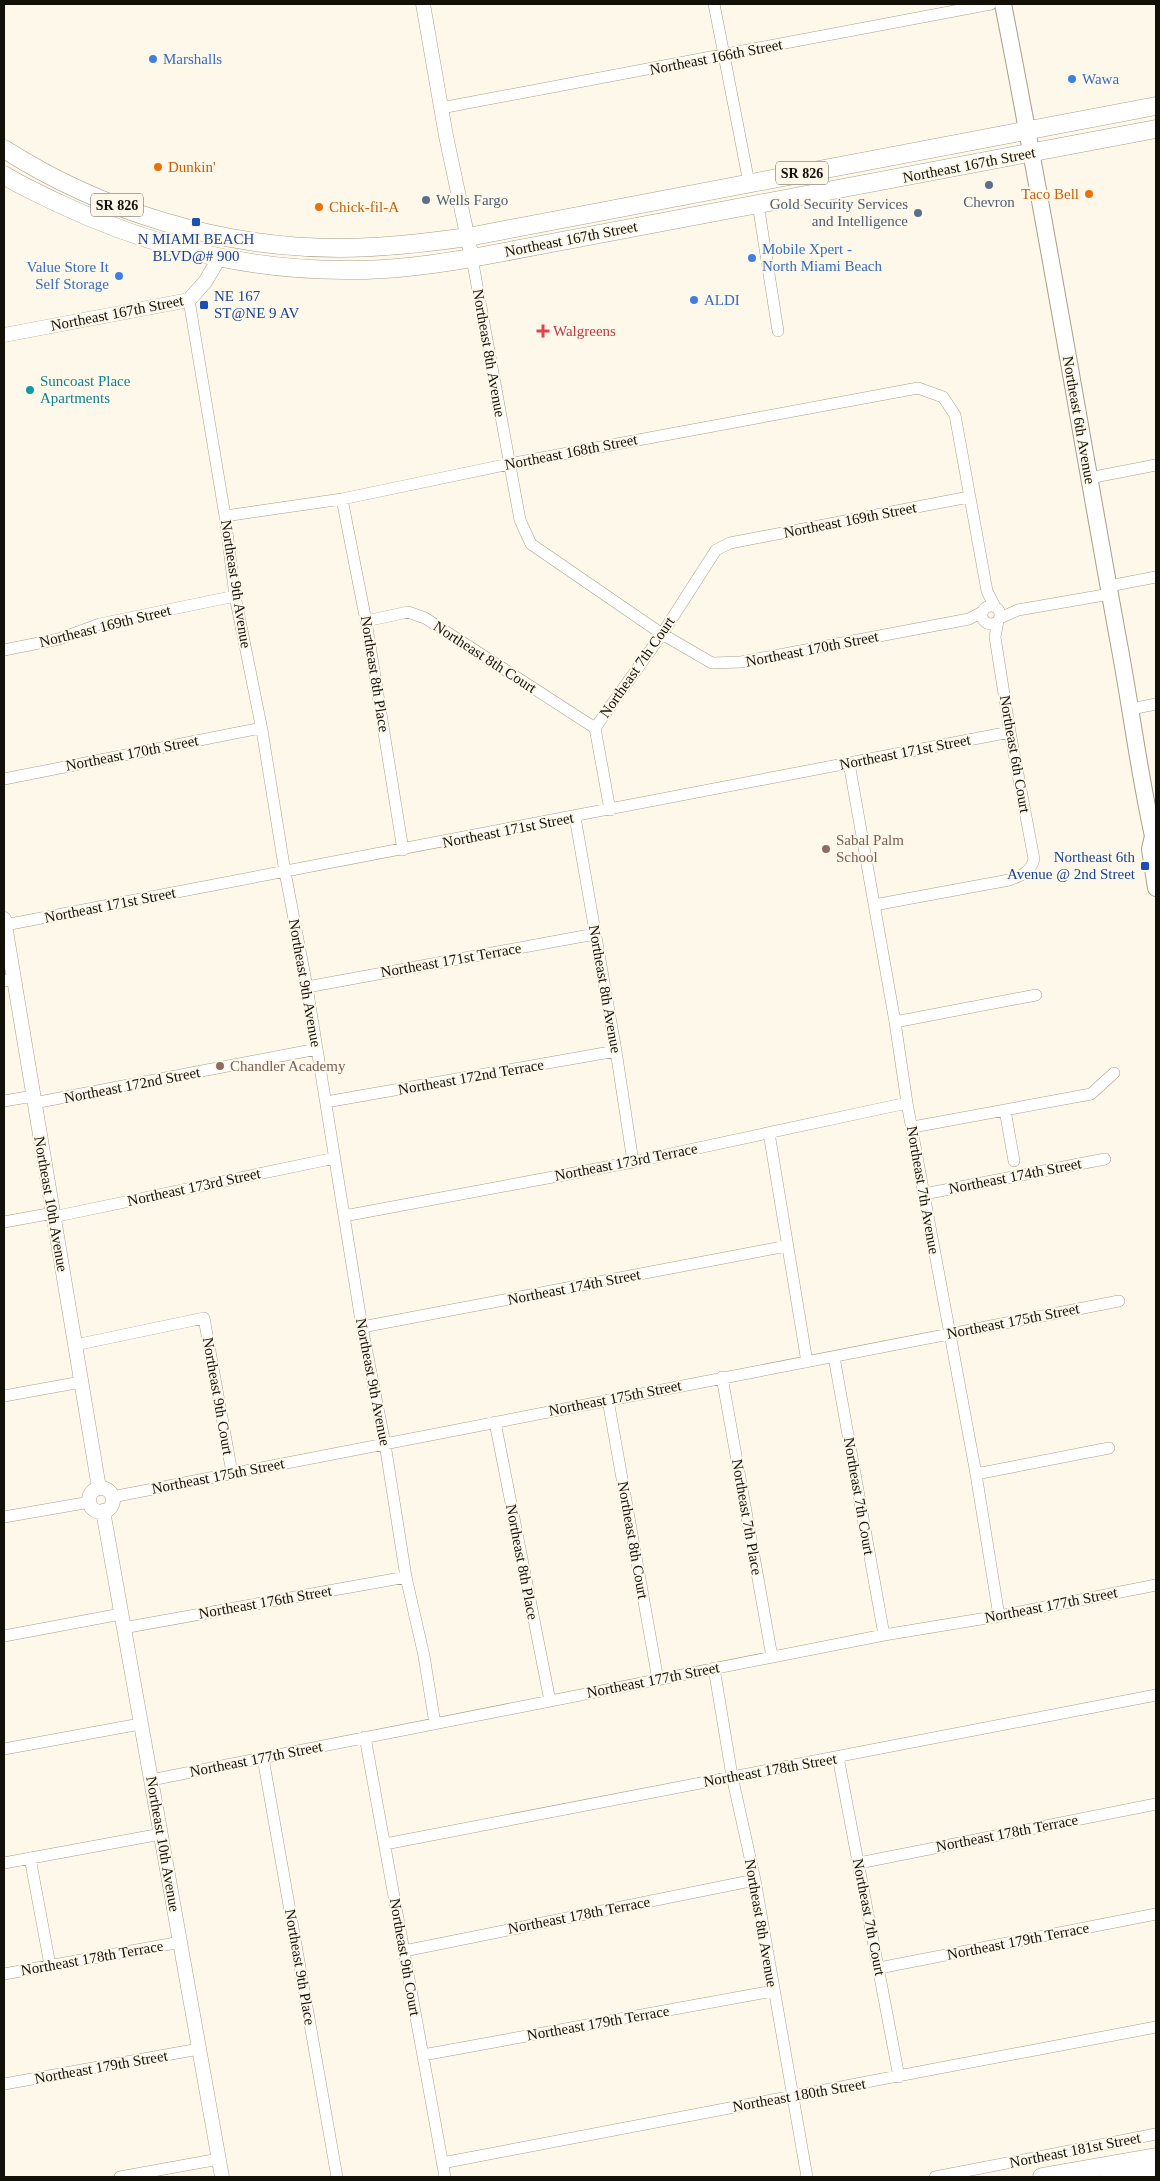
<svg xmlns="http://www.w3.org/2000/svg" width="1160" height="2181" font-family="Georgia,serif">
  <rect width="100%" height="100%" fill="#fef8eb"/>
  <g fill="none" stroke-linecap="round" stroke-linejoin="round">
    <g stroke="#a8a08b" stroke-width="12">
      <path id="minor" d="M714,4l35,179
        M441,108l550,-104
        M758,204l20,127
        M472,258l48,262 11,24 131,90 50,29 29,-1 228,-43 13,-7
        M189,300l36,216 10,80 27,134 23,142 22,115 55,340 23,117 21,133 18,79 11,68
        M1089,478l67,-13
        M342,499l24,122 37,229
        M225,516l117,-17 167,-35 409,-76 25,9 12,18 32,176 8,16
        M1109,586l47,-9
        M982 615a9 9 0 1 1 18 0a9 9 0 1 1-18 0Z
        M1000,618l18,-8 92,-16
        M366,621l42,-9 17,6 170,110
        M4,650l55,-11 41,-15 135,-28
        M1131,709l25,-5
        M849,763l46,259 12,81 69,371 23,142
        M4,779l257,-51
        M610,810l-15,-82 67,-94 54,-84 14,-7 239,-46
        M575,817l41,234 17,111
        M874,905l135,-25c12,-4 22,-8 25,-21l-24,-127 -15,-95 3,-16
        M5,925l1005,-193
        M4,981l10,-2
        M307,987l288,-53
        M895,1022l141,-27
        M4,1101l29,-5
        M326,1102l290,-51
        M34,1103l283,-54
        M1005,1110l9,51
        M913,1127l178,-33 23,-21
        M769,1133l38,229
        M924,1194l181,-35
        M344,1216l289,-54 274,-59
        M53,1217l282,-59
        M4,1222l49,-9
        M362,1327l425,-81
        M75,1345l129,-27 28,155
        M834,1357l50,278
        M722,1377l50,280
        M4,1396l77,-14
        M608,1400l50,280
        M495,1422l55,279
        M976,1474l133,-26
        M112,1497l1007,-196
        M4,1517l86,-15
        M123,1628l283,-51
        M4,1636l117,-22
        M714,1668l18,108 23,104 52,297
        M365,1737l80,440
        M4,1749l136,-25
        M838,1757l61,320
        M263,1758l74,419
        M151,1780l733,-145 115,-19 157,-31
        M385,1844l771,-149
        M30,1858l20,107
        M4,1863l157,-29
        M859,1863l297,-59
        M404,1951l351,-71
        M879,1968l277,-54
        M4,1974l177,-32
        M423,2055l350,-64
        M4,2084l195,-35
        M442,2163c238,-47 476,-90 714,-136
        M120,2177l99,-18
        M935,2177l221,-43"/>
    </g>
    <g stroke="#a8a08b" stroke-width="15">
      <path id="tertiary" d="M423,4l23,132 26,122
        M4,335l185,-35 16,-18 15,-25
        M4,919l95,569
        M89 1500a12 12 0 1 1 24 0a12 12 0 1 1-24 0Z
        M103,1511l119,666"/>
    </g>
    <g stroke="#a8a08b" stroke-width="18">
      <path id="secondary" d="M1003,4c42,212 77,427 116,640 12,64 20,129 34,192l-3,13 6,39"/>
    </g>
    <g stroke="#a8a08b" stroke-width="19">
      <path id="primary" d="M4,149c99,63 218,99 335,99 43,0 86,-5 129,-11l688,-131
        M4,175c17,11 36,19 54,28 89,42 187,67 286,67 43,1 85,-5 128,-12l684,-129
        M1042,2177l114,-20"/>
    </g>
    <g stroke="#a8a08b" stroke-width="21">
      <path id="motorway" d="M1111,2177l45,-9"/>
    </g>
    <use href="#minor" stroke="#fff" stroke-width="11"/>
    <use href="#tertiary" stroke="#fff" stroke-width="14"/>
    <use href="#secondary" stroke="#fff" stroke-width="16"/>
    <use href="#primary" stroke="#fff" stroke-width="18"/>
    <use href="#motorway" stroke="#fff" stroke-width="20"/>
  </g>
  <g fill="#3f7fe0" stroke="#fef8eb" stroke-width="2">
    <circle cx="153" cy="59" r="5"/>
    <circle cx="1072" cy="79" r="5"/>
    <circle cx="752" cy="258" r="5"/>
    <circle cx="119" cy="276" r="5"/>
    <circle cx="694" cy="300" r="5"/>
  </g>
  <g fill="#e8710a" stroke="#fef8eb" stroke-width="2">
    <circle cx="158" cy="167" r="5"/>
    <circle cx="1089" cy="194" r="5"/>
    <circle cx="319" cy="207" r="5"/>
  </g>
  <g fill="#5c6f8a" stroke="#fef8eb" stroke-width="2">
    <circle cx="989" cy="185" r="5"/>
    <circle cx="426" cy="200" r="5"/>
    <circle cx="918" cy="213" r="5"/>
  </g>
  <g fill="#1a4fb4" stroke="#fef8eb" stroke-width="2">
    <rect x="191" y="217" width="10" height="10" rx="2.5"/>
    <rect x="199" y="300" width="10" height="10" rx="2.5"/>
    <rect x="1140" y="861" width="10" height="10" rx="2.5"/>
  </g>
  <path fill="#e0444e" stroke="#fef8eb" stroke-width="2" d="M540.5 323.5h5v5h5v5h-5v5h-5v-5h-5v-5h5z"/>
  <circle fill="#0f9aa8" stroke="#fef8eb" stroke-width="2" cx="30" cy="390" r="5"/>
  <g fill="#8d6e63" stroke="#fef8eb" stroke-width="2">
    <circle cx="826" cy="849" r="5"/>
    <circle cx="220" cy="1066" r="5"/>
  </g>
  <g text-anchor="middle" stroke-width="4" stroke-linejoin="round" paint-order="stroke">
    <g fill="#fef8eb" stroke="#5a564c" stroke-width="1">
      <rect x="776" y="161.5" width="52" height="23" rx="4"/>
      <rect x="91" y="193.5" width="52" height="23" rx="4"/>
    </g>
    <g font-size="14" font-weight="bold" fill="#131008">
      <text x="802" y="178">SR 826</text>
      <text x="117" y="210">SR 826</text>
    </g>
    <g font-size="15" fill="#131008" stroke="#fef8eb">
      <text transform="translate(716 57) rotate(-11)" y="5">Northeast 166th Street</text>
      <text transform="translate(969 165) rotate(-11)" y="5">Northeast 167th Street</text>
      <text transform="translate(571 239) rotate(-11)" y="5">Northeast 167th Street</text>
      <text transform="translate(117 313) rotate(-11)" y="5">Northeast 167th Street</text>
      <text transform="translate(489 353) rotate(80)" y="5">Northeast 8th Avenue</text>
      <text transform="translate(1079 420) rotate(80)" y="5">Northeast 6th Avenue</text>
      <text transform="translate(571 452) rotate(-11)" y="5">Northeast 168th Street</text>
      <text transform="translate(850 520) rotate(-11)" y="5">Northeast 169th Street</text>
      <text transform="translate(236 584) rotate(81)" y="5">Northeast 9th Avenue</text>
      <text transform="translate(105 626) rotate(-14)" y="5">Northeast 169th Street</text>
      <text transform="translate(812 649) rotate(-11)" y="5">Northeast 170th Street</text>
      <text transform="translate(485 657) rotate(33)" y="5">Northeast 8th Court</text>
      <text transform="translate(637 667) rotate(-55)" y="5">Northeast 7th Court</text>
      <text transform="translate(375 674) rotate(81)" y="5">Northeast 8th Place</text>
      <text transform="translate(905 752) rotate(-11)" y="5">Northeast 171st Street</text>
      <text transform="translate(132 753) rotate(-11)" y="5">Northeast 170th Street</text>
      <text transform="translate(1015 754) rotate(80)" y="5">Northeast 6th Court</text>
      <text transform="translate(508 830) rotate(-11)" y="5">Northeast 171st Street</text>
      <text transform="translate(110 905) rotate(-11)" y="5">Northeast 171st Street</text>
      <text transform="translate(451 960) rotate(-10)" y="5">Northeast 171st Terrace</text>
      <text transform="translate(305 983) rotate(80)" y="5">Northeast 9th Avenue</text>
      <text transform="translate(605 989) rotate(80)" y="5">Northeast 8th Avenue</text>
      <text transform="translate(471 1077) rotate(-10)" y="5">Northeast 172nd Terrace</text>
      <text transform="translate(132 1085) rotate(-11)" y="5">Northeast 172nd Street</text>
      <text transform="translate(626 1162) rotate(-11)" y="5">Northeast 173rd Terrace</text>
      <text transform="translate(1015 1176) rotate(-11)" y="5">Northeast 174th Street</text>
      <text transform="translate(194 1187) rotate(-12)" y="5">Northeast 173rd Street</text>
      <text transform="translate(923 1190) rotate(80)" y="5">Northeast 7th Avenue</text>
      <text transform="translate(51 1204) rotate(80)" y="5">Northeast 10th Avenue</text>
      <text transform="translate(574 1287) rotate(-11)" y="5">Northeast 174th Street</text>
      <text transform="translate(1013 1321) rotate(-11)" y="5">Northeast 175th Street</text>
      <text transform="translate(373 1382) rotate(79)" y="5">Northeast 9th Avenue</text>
      <text transform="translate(218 1396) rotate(80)" y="5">Northeast 9th Court</text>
      <text transform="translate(615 1398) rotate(-11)" y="5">Northeast 175th Street</text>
      <text transform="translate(218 1476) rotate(-11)" y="5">Northeast 175th Street</text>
      <text transform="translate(859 1496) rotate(80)" y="5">Northeast 7th Court</text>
      <text transform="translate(747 1517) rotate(80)" y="5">Northeast 7th Place</text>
      <text transform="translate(633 1540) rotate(80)" y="5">Northeast 8th Court</text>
      <text transform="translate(522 1562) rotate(79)" y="5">Northeast 8th Place</text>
      <text transform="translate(265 1602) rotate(-10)" y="5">Northeast 176th Street</text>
      <text transform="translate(1051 1605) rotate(-11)" y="5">Northeast 177th Street</text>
      <text transform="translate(653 1680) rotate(-11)" y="5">Northeast 177th Street</text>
      <text transform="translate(256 1759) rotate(-11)" y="5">Northeast 177th Street</text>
      <text transform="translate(770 1770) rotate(-10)" y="5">Northeast 178th Street</text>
      <text transform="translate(1007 1833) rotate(-11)" y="5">Northeast 178th Terrace</text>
      <text transform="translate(163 1844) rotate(80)" y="5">Northeast 10th Avenue</text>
      <text transform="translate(579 1915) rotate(-11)" y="5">Northeast 178th Terrace</text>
      <text transform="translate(869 1917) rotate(79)" y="5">Northeast 7th Court</text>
      <text transform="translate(761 1923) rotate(80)" y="5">Northeast 8th Avenue</text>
      <text transform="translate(1018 1941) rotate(-11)" y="5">Northeast 179th Terrace</text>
      <text transform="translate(405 1957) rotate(80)" y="5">Northeast 9th Court</text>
      <text transform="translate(92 1958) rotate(-10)" y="5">Northeast 178th Terrace</text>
      <text transform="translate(300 1967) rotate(80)" y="5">Northeast 9th Place</text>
      <text transform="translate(598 2023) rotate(-10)" y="5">Northeast 179th Terrace</text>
      <text transform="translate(101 2067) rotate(-10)" y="5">Northeast 179th Street</text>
      <text transform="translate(799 2095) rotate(-10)" y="5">Northeast 180th Street</text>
      <text transform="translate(1075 2150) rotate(-11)" y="5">Northeast 181st Street</text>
    </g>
    <g font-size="15" fill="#366cbe" stroke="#fef8eb" text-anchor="start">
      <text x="163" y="64">Marshalls</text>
      <text x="1082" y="84">Wawa</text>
      <text x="762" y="254">Mobile Xpert -<tspan x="762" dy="17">North Miami Beach</tspan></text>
      <text x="109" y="272" text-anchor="end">Value Store It<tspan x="109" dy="17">Self Storage</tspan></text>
      <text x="704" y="305">ALDI</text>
    </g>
    <g font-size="15" fill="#c56008" stroke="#fef8eb" text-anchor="start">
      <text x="168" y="172">Dunkin'</text>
      <text x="1079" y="199" text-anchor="end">Taco Bell</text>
      <text x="329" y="212">Chick-fil-A</text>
    </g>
    <g font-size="15" fill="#4e5e75" stroke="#fef8eb" text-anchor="start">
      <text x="436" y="205">Wells Fargo</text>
      <text x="989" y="207" text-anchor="middle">Chevron</text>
      <text x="908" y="209" text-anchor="end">Gold Security Services<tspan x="908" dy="17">and Intelligence</tspan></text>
    </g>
    <g font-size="15" fill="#164399" stroke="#fef8eb">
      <text x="196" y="244">N MIAMI BEACH<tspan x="196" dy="17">BLVD@# 900</tspan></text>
      <text x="214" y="301" text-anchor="start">NE 167<tspan x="214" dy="17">ST@NE 9 AV</tspan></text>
      <text x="1135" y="862" text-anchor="end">Northeast 6th<tspan x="1135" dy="17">Avenue @ 2nd Street</tspan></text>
    </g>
    <g font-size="15" fill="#be3a42" stroke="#fef8eb" text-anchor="start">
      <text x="553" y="336">Walgreens</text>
    </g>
    <g font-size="15" fill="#0d838f" stroke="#fef8eb" text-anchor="start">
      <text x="40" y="386">Suncoast Place<tspan x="40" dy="17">Apartments</tspan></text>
    </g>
    <g font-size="15" fill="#785e54" stroke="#fef8eb" text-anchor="start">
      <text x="836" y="845">Sabal Palm<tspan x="836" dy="17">School</tspan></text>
      <text x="230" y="1071">Chandler Academy</text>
    </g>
  </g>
  <rect width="1160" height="2181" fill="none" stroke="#131008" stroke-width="10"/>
</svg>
